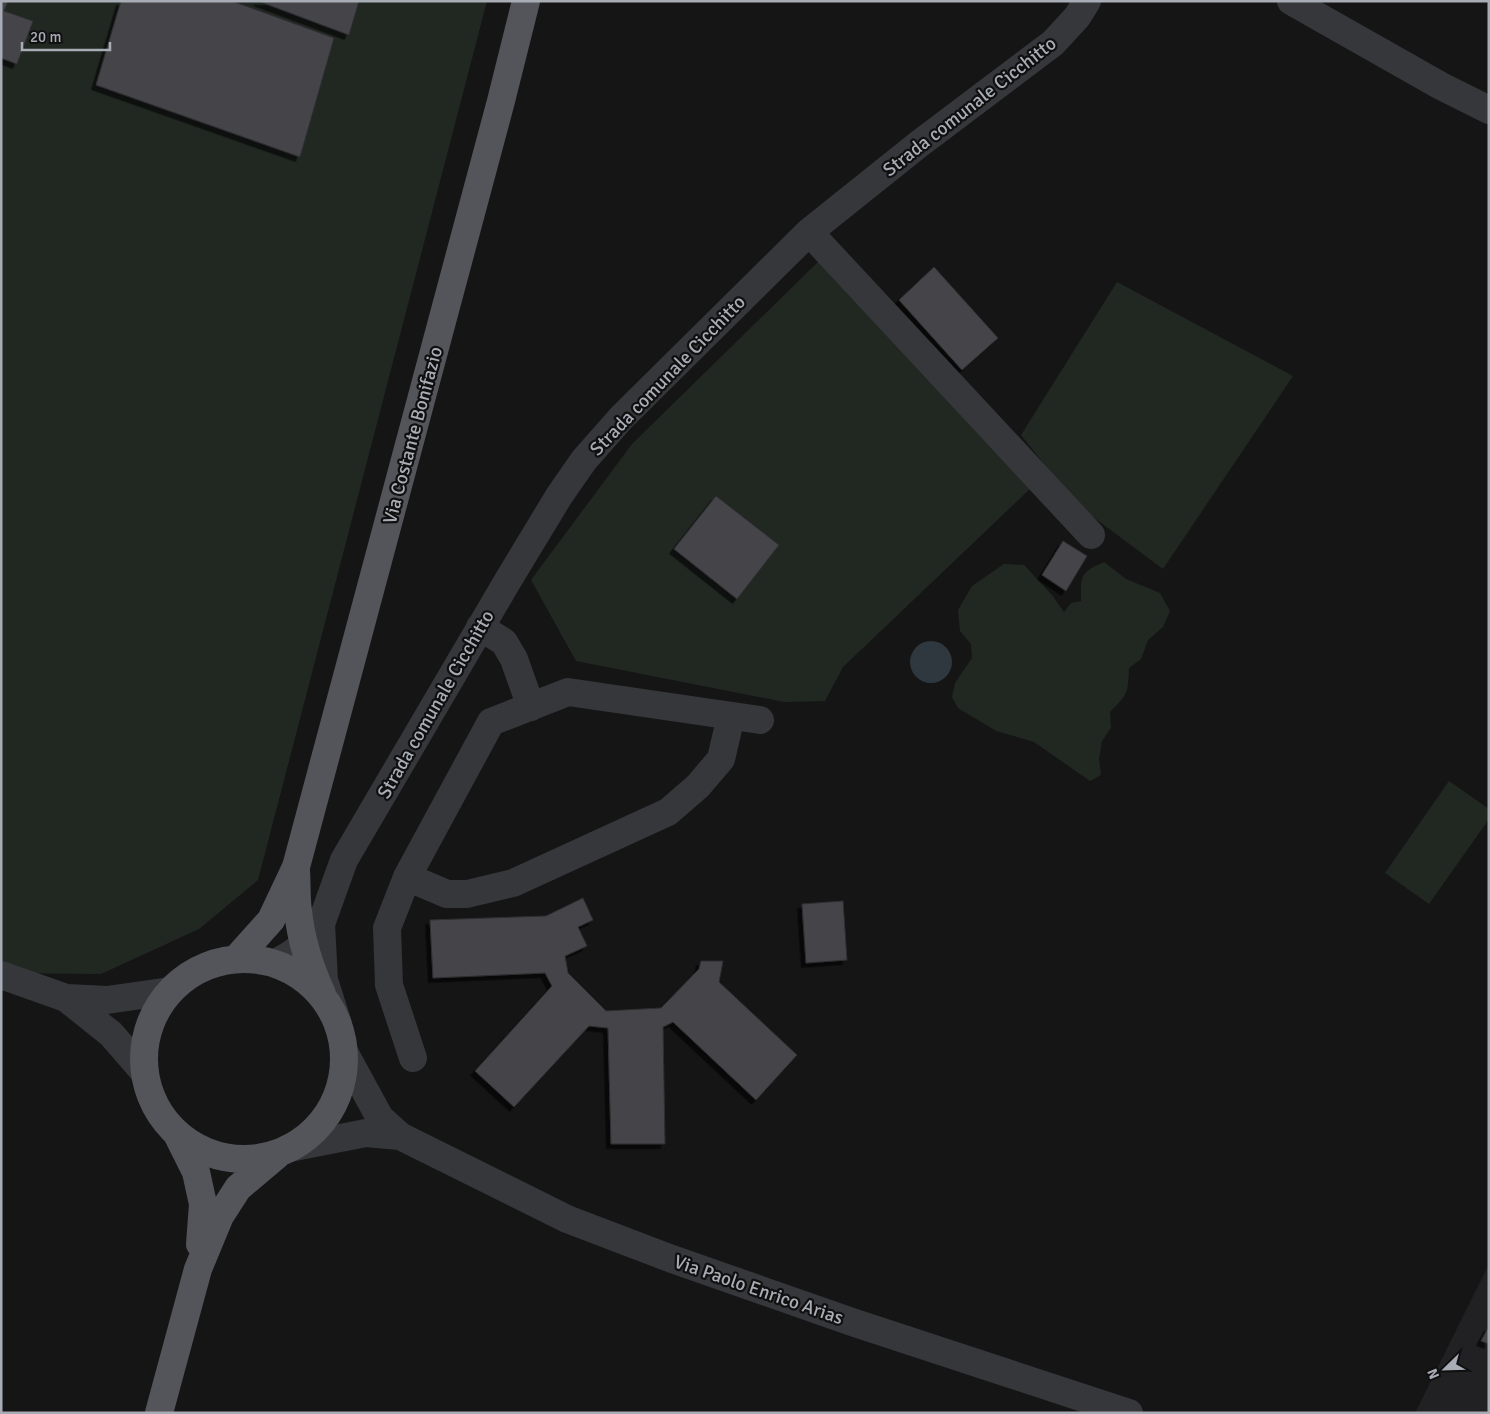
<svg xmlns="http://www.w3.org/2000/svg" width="1490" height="1414" font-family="Signika,sans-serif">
  <defs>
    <filter id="shadow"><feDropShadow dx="-4.5" dy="4.5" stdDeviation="0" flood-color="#0009"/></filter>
  </defs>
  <rect width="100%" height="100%" fill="#151516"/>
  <path fill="#212123" d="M1489,1264v149h-74z"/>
  <path fill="#212822" d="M1,1h486l-229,879 -59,49 -98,45 -100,-1z
    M822,258l210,229 -189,180 -18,34 -40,1 -209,-41 -45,-81 101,-136z
    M1117,282l176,94 -130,193 -86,-64 -56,-70z
    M1104,562l22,17 34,14 10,18 -7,16 -15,13 -7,19 -12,9c-1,25 -1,26 -19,44l1,16 -9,13 -3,18 2,16 -11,6 -56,-39 -38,-11 -38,-23 -6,-11 3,-14 17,-25 -1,-14 -11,-13 -2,-21 14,-24 32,-22 20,1 28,30 12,17 7,-9 10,-2c0,-25 -2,-28 23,-39z
    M1449,781l40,28v10l-60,85 -44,-31z"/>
  <path fill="#2f383e" d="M910 662a21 21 0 1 1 42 0a21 21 0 1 1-42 0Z"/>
  <path fill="#444549" stroke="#2f2f32" filter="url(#shadow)" d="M1,1h7l-4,10 29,10 -16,43 -16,-6z
    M121,1h111l102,37 -34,119 -204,-72z
    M258,1h101l-10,34z
    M934,267l64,71 -36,32 -63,-70z
    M716,496l63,49 -42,54 -63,-50z
    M1063,541l24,15 -21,35 -24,-16z
    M583,898l10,22 -15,7 9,19 -22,10 3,17 38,38 55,-3 38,-39 2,-8h22l-4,21 78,73 -41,45 -83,-78 -10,5 2,117h-54l-3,-116 -19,-2 -75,81 -39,-36 77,-85 -7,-13 -112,5 -3,-58 116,-4z
    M843,901l4,59 -41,3 -4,-59z
    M1489,1326v18l-8,-3z"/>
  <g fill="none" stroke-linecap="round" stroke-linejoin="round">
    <path stroke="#36373b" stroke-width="28" d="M1291,1l150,85 48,24
      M809,232l282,303
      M480,627l24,15 10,17 17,48
      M407,877l40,17h20l46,-11 155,-71 30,-26 23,-27 10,-43
      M275,963c20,-10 30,-19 44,-35
      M1,975l65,23 45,36 34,39
      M66,998l41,2 63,-9
      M338,1024l-14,-44 -3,-56 23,-64 163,-278 52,-86 25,-36 37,-42 188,-186 110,-88 134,-101 24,-26 10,-16
      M344,1052l36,66 20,18 167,83 105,40 180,63 277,91
      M413,1058l-24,-73 -2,-57 20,-51 84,-155 77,-30 192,28
      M289,1148l77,-15 34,3"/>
    <path stroke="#53555a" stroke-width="28" d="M296,871c1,13 0,27 2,40 3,29 12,57 24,83
      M236,959l35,-39 25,-53 205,-766 25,-100
      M144 1059a100 100 0 1 1 200 0a100 100 0 1 1-200 0Z
      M177,1134l19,38 7,32 -3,40
      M159,1413l39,-144 22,-53 18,-28 39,-33"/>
  </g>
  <g text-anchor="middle" stroke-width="4.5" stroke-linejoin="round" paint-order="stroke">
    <g font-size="19" fill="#a8adb5" stroke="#101011">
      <text transform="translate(969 106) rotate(-38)" y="7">Strada comunale Cicchitto</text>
      <text transform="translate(667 375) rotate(-46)" y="7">Strada comunale Cicchitto</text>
      <text transform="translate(412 435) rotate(-75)" y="7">Via Costante Bonifazio</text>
      <text transform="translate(435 704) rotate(-60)" y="7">Strada comunale Cicchitto</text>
      <text transform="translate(759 1289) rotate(19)" y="7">Via Paolo Enrico Arias</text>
    </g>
  </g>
  <rect width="1490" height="1414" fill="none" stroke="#a8adb5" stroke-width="5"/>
  <g transform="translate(1445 1369) rotate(247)" stroke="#101011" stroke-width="4" paint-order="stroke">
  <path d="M0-4L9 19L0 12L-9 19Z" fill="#a8adb5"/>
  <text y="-8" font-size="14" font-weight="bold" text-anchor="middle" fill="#a8adb5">N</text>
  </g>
  <path d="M22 42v8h88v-8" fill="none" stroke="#a8adb5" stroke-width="2.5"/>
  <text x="30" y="42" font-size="15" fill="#a8adb5" stroke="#101011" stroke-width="4" paint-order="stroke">20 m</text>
</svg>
